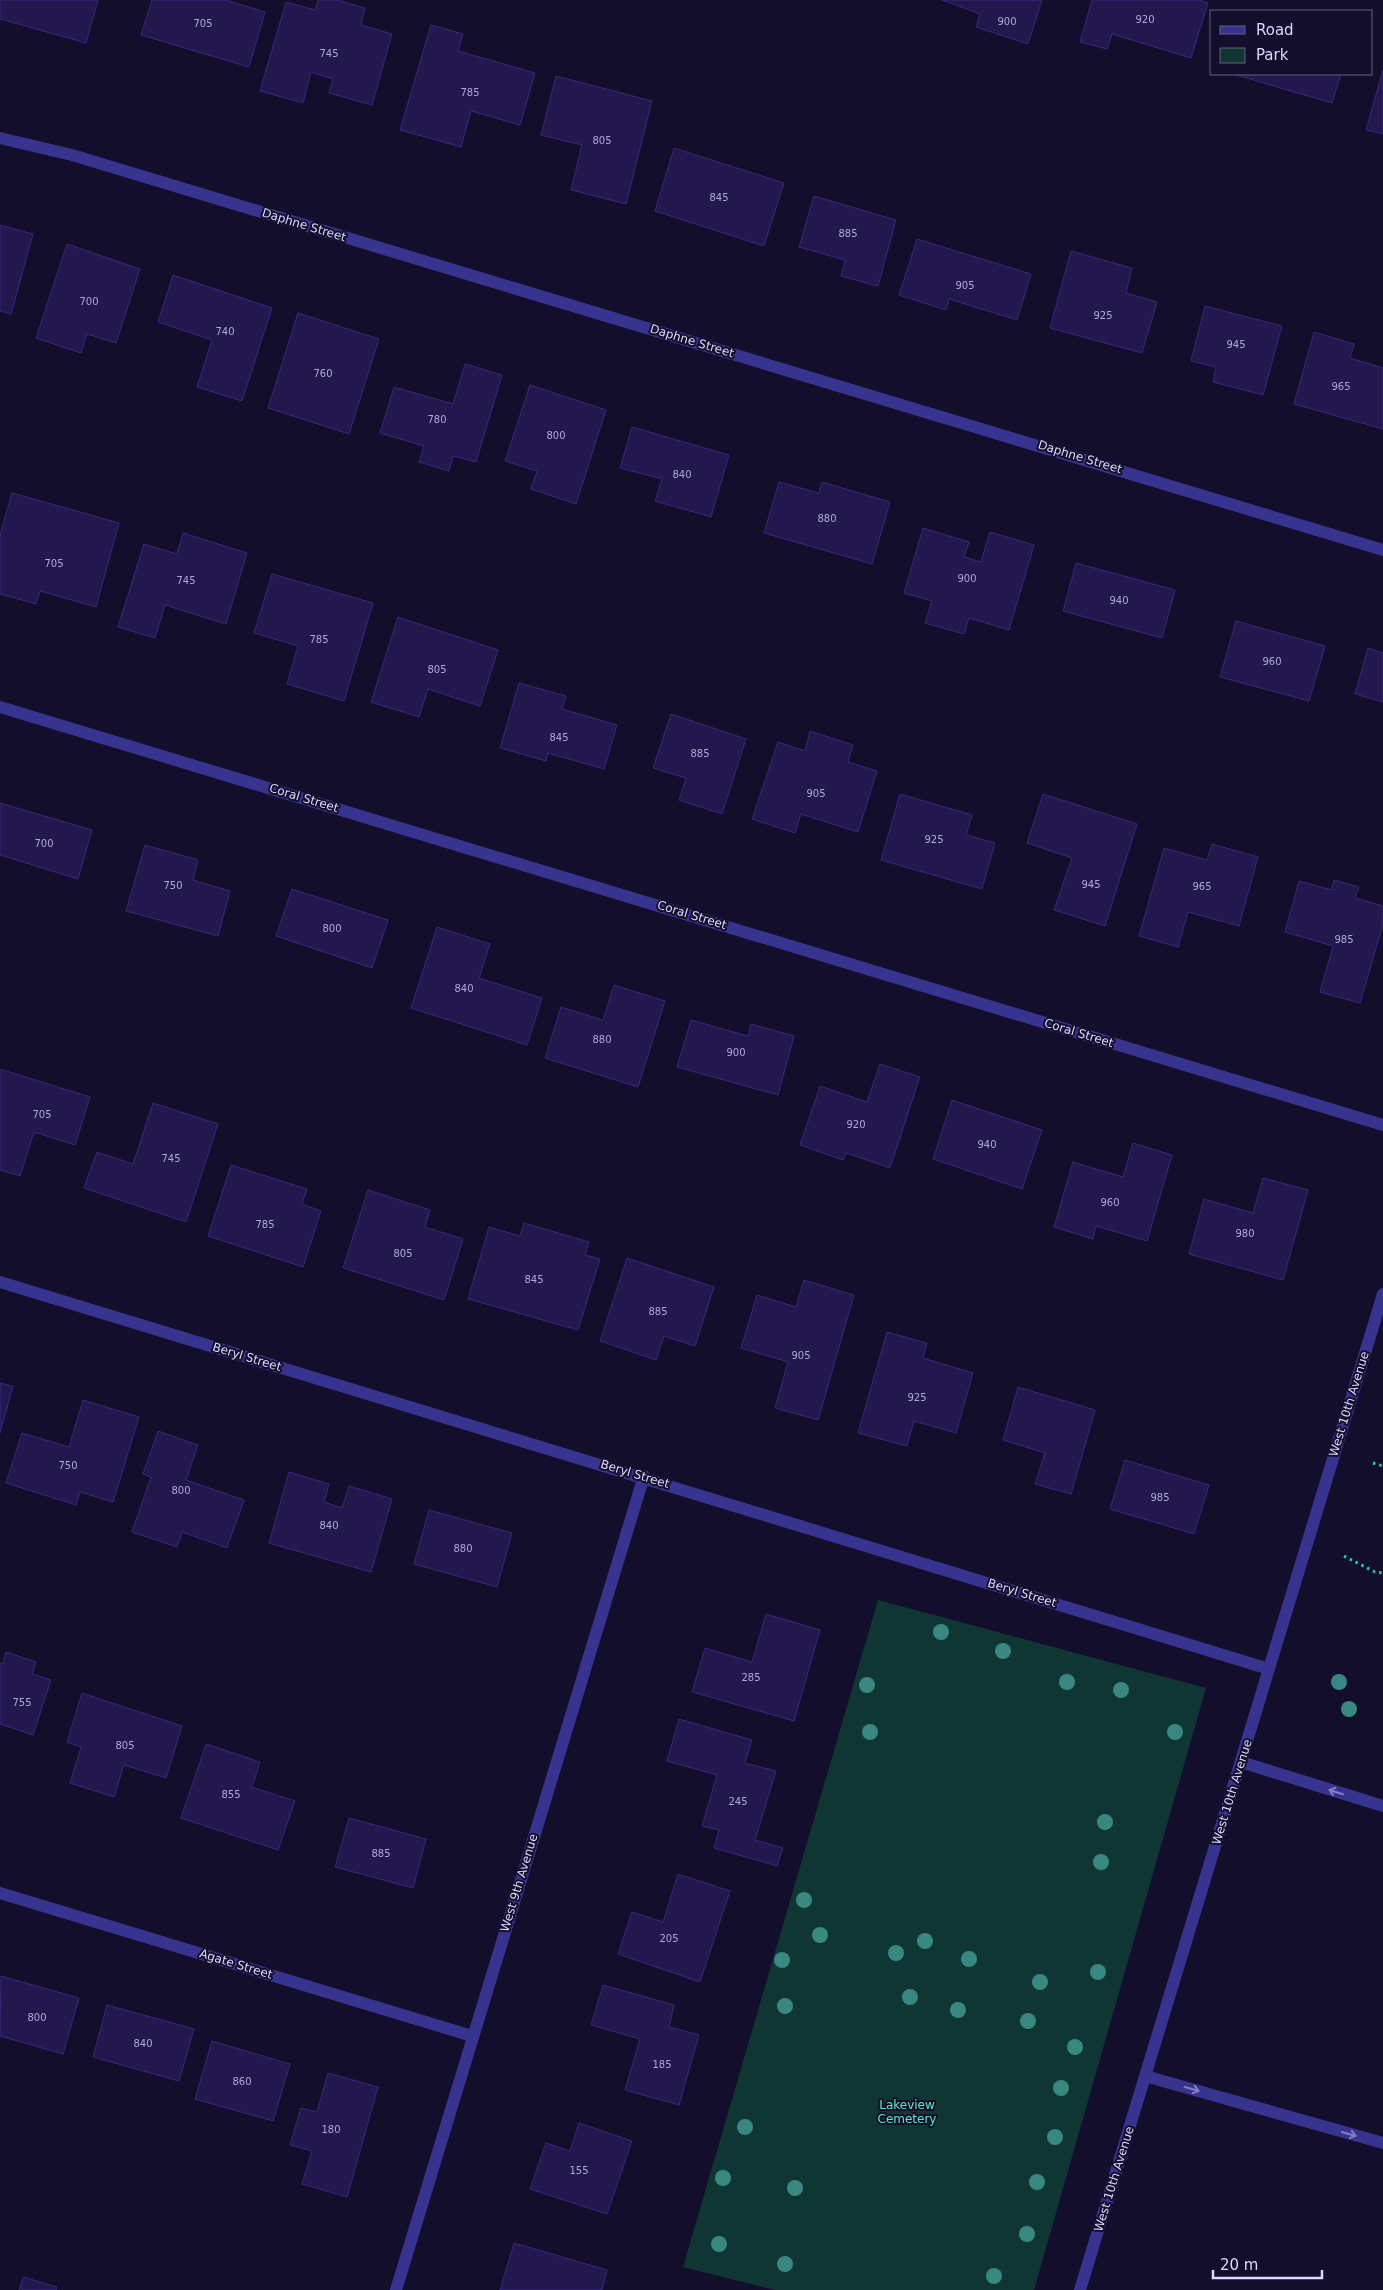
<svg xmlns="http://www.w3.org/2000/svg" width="1383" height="2290" font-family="'DejaVu Sans',sans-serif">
  <rect width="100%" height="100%" fill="#130e2b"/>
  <path fill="#103634" d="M878,1600l328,88 -172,602h-259l-92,-23z"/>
  <path fill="#23184e" stroke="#38277c" d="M0,0h98l-12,43 -86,-24z
    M152,0h74l39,12 -16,55 -108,-32z
    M318,0h20l27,8 -4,17 31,9 -20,71 -43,-12 4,-14 -22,-7 -8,31 -43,-12 26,-89 29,8z
    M942,0h100l-14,44 -52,-17 4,-13z
    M1092,0h107l9,3 -17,55 -79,-24 -5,15 -27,-7z
    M431,25l32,9 -5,17 77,22 -15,52 -49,-14 -10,36 -61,-17z
    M1383,70v64l-17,-4z
    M1233,74h108l-9,29z
    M556,76l96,25 -26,103 -55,-14 11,-45 -41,-10z
    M674,148l110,35 -20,63 -109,-35z
    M814,196l82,24 -18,66 -37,-10 4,-16 -46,-13z
    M0,225l33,9 -22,80 -11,-3z
    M917,239l114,35 -14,46 -68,-21 -3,11 -47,-15z
    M67,244l73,25 -24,74 -29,-9 -6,19 -45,-15z
    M1071,251l61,17 -6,25 31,9 -15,51 -92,-25z
    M173,275l99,33 -30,93 -45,-14 15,-47 -54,-18z
    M1205,306l77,20 -19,69 -50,-13 3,-15 -25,-6z
    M298,313l81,26 -30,95 -81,-26z
    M1314,332l40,12 -4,14 33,10v61l-89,-25z
    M465,364l37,11 -26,87 -23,-6 -4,15 -30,-9 5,-16 -44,-13 14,-46 59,17z
    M530,385l76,25 -30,94 -45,-15 6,-18 -32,-10z
    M632,427l97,28 -18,62 -56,-16 7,-22 -42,-11z
    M779,482l40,11 3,-11 68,20 -18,62 -108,-31z
    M12,493l107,30 -23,84 -56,-16 -4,13 -36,-10v-59z
    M923,528l46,14 -5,15 17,5 9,-30 44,13 -25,85 -40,-12 -5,16 -39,-11 7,-22 -28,-8z
    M183,533l64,20 -21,71 -61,-19 -10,33 -37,-11 26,-83 33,10z
    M1076,563l99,27 -13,48 -99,-27z
    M272,574l101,29 -29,98 -57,-17 11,-38 -44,-13z
    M398,617l100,33 -18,56 -52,-17 -9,28 -48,-15z
    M1236,621l89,25 -16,55 -89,-24z
    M1368,648l15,5v49l-28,-8z
    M519,683l47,13 -4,13 55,16 -13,44 -56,-16 -2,8 -46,-13z
    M671,714l75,25 -24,75 -43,-14 7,-22 -33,-10z
    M810,731l43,14 -5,17 29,9 -19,61 -57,-18 -6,19 -43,-14 26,-77 27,9z
    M900,794l72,21 -6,20 29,8 -13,46 -101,-29z
    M1043,794l94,30 -32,102 -51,-16 18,-52 -45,-15z
    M0,803l92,27 -14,49 -78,-24z
    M1212,844l46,13 -19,69 -51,-14 -10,35 -39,-11 25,-88 43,12z
    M145,845l53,15 -5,20 37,11 -12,45 -92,-25z
    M1334,880l25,7 -4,11 28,8v18l-23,79 -40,-11 13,-46 -48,-14 14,-51 33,9z
    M292,889l96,31 -16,48 -96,-32z
    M437,927l53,17 -11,34 63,20 -15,47 -116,-37z
    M614,985l51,16 -27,86 -93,-29 16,-51 42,13z
    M691,1020l57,16 3,-12 43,12 -16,59 -101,-28z
    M880,1064l40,13 -30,91 -44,-15 -3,7 -43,-15 20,-59 47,16z
    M0,1069l90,28 -15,48 -41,-13 -14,44 -20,-6z
    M952,1100l90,30 -20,59 -89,-30z
    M153,1103l65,21 -32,98 -102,-34 13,-36 36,12z
    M1133,1143l39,12 -25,86 -51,-15 -3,13 -39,-12 19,-65 50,15z
    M231,1165l76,24 -5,15 19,7 -18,56 -95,-31z
    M1263,1178l45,12 -25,90 -94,-26 15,-55 49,14z
    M368,1190l62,20 -5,17 38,12 -19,61 -101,-32z
    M524,1223l65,19 -4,13 15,4 -22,71 -110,-31 21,-72 31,9z
    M627,1258l87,29 -19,59 -31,-10 -8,24 -56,-19z
    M804,1280l50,15 -36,125 -43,-12 13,-46 -47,-14 16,-53 39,12z
    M887,1332l40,11 -4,15 50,15 -17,60 -42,-12 -7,25 -49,-13z
    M0,1383l13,3 -13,47z
    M1018,1387l77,23 -24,84 -36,-10 10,-31 -42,-13z
    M83,1400l56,17 -26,85 -33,-10 -4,13 -70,-22 16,-50 47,14z
    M158,1431l40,14 -12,35 58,20 -17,48 -45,-16 -5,15 -45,-15 19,-55 -8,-3z
    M1125,1460l84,25 -15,49 -84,-25z
    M289,1472l40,12 -5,18 18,6 7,-22 43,13 -21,73 -102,-29z
    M429,1510l83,23 -15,54 -83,-23z
    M766,1614l54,16 -26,91 -102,-29 13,-44 47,14z
    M6,1652l30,10 -4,12 19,6 -18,55 -33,-11v-61l3,1z
    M82,1693l100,33 -16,52 -42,-13 -10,32 -44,-14 11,-36 -14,-5z
    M679,1719l73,21 -7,23 31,8 -21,69 28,8 -6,18 -63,-18 5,-18 -17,-4 15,-51 -50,-14z
    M206,1744l54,18 -8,25 43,14 -17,49 -97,-32z
    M349,1818l77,21 -13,49 -78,-21z
    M678,1874l52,17 -30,91 -82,-28 14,-42 31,10z
    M1,1976l78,22 -16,56 -63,-18z
    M603,1985l71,20 -5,22 30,8 -20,70 -54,-15 15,-51 -49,-14z
    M107,2005l87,24 -15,52 -86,-24z
    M212,2041l78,23 -17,57 -78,-22z
    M328,2073l50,14 -31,110 -45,-13 10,-33 -22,-6 11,-37 16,4z
    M579,2123l53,18 -25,73 -77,-25 16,-46 24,8z
    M514,2243l93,27 -5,20h-102z
    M23,2277l34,10 -1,3h-37z"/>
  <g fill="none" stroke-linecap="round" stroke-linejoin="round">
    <path stroke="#23c8be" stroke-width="3" stroke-dasharray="2.5 4" stroke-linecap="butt" d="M1373,1463l10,3
      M1344,1556l31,16 8,1"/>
    <path stroke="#37348f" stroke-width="12" d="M1241,1762l142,44
      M1145,2076l238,67"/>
    <path stroke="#37348f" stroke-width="12" d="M0,138l72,17 1311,395
      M0,707l1383,418
      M0,1282l1269,387
      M0,1893l472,143
      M396,2290l248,-814
      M1080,2290l303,-996"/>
  </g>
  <g fill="#388881">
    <circle cx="941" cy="1632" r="8"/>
    <circle cx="1003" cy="1651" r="8"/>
    <circle cx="1067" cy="1682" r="8"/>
    <circle cx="1339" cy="1682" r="8"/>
    <circle cx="867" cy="1685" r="8"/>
    <circle cx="1121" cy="1690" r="8"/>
    <circle cx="1349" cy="1709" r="8"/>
    <circle cx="870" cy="1732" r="8"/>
    <circle cx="1175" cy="1732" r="8"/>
    <circle cx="1105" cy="1822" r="8"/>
    <circle cx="1101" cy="1862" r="8"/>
    <circle cx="804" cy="1900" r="8"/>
    <circle cx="820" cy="1935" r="8"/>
    <circle cx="925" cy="1941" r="8"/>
    <circle cx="896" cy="1953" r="8"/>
    <circle cx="969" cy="1959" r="8"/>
    <circle cx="782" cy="1960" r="8"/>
    <circle cx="1098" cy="1972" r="8"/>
    <circle cx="1040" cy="1982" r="8"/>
    <circle cx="910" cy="1997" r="8"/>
    <circle cx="785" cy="2006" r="8"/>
    <circle cx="958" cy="2010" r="8"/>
    <circle cx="1028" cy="2021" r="8"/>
    <circle cx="1075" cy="2047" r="8"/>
    <circle cx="1061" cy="2088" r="8"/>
    <circle cx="745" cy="2127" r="8"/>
    <circle cx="1055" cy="2137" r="8"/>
    <circle cx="723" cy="2178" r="8"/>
    <circle cx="1037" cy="2182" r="8"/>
    <circle cx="795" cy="2188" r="8"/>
    <circle cx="1027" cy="2234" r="8"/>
    <circle cx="719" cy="2244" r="8"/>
    <circle cx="785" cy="2264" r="8"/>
    <circle cx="994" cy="2276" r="8"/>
  </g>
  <defs><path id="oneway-shaft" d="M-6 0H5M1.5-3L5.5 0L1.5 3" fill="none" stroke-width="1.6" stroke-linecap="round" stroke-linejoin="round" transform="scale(1.25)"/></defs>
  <g stroke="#817ec1">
    <use href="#oneway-shaft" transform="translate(1336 1792) rotate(-163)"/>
    <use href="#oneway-shaft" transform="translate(1192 2089) rotate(16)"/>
    <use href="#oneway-shaft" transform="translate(1349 2134) rotate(16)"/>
  </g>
  <g text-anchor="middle" stroke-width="4" stroke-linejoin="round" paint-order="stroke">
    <g font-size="10" fill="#aea8d3">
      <text x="1145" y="23">920</text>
      <text x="1007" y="25">900</text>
      <text x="203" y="27">705</text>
      <text x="329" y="57">745</text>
      <text x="470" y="96">785</text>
      <text x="602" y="144">805</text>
      <text x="719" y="201">845</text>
      <text x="848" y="237">885</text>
      <text x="965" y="289">905</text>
      <text x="89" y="305">700</text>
      <text x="1103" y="319">925</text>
      <text x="225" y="335">740</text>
      <text x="1236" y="348">945</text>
      <text x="323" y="377">760</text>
      <text x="1341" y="390">965</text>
      <text x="437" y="423">780</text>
      <text x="556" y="439">800</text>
      <text x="682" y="478">840</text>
      <text x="827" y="522">880</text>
      <text x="54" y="567">705</text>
      <text x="967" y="582">900</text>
      <text x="186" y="584">745</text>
      <text x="1119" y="604">940</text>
      <text x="319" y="643">785</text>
      <text x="1272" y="665">960</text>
      <text x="437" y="673">805</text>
      <text x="559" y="741">845</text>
      <text x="700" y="757">885</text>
      <text x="816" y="797">905</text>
      <text x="934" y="843">925</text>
      <text x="44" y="847">700</text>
      <text x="1091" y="888">945</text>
      <text x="173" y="889">750</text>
      <text x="1202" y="890">965</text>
      <text x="332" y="932">800</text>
      <text x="1344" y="943">985</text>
      <text x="464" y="992">840</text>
      <text x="602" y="1043">880</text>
      <text x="736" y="1056">900</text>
      <text x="42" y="1118">705</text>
      <text x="856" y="1128">920</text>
      <text x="987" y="1148">940</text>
      <text x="171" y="1162">745</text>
      <text x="1110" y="1206">960</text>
      <text x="265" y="1228">785</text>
      <text x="1245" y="1237">980</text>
      <text x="403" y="1257">805</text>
      <text x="534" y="1283">845</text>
      <text x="658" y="1315">885</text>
      <text x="801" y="1359">905</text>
      <text x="917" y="1401">925</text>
      <text x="68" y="1469">750</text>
      <text x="181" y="1494">800</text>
      <text x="1160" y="1501">985</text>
      <text x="329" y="1529">840</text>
      <text x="463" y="1552">880</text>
      <text x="751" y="1681">285</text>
      <text x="22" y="1706">755</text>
      <text x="125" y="1749">805</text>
      <text x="231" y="1798">855</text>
      <text x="738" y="1805">245</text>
      <text x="381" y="1857">885</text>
      <text x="669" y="1942">205</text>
      <text x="37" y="2021">800</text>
      <text x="143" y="2047">840</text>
      <text x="662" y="2068">185</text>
      <text x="242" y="2085">860</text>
      <text x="331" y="2133">180</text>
      <text x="579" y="2174">155</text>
    </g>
    <g font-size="12" fill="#dcd8ff" stroke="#130e2b">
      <text transform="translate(304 225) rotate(17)" y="4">Daphne Street</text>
      <text transform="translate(692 341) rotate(17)" y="4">Daphne Street</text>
      <text transform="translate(1080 457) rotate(17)" y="4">Daphne Street</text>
      <text transform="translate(304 798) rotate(17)" y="4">Coral Street</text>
      <text transform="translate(692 915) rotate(17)" y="4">Coral Street</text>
      <text transform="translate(1079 1033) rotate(17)" y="4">Coral Street</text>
      <text transform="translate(247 1357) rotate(17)" y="4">Beryl Street</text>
      <text transform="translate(1349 1404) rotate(-73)" y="4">West 10th Avenue</text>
      <text transform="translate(635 1474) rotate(17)" y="4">Beryl Street</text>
      <text transform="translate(1022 1593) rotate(17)" y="4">Beryl Street</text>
      <text transform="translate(1232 1792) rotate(-73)" y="4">West 10th Avenue</text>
      <text transform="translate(519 1883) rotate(-73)" y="4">West 9th Avenue</text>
      <text transform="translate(236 1964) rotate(17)" y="4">Agate Street</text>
      <text transform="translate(1114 2179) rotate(-73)" y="4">West 10th Avenue</text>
    </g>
    <g font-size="12" fill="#56ecc7" stroke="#130e2b">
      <text x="907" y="2109">Lakeview<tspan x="907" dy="14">Cemetery</tspan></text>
    </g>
  </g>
  <rect x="1210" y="10" width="162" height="65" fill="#130e2b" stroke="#635f80"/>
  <rect x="1220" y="26" width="25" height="8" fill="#37348f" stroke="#635f80"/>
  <text x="1256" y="35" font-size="15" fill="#dcd8ff">Road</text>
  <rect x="1220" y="48" width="25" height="15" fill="#103634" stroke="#635f80"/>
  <text x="1256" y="60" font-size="15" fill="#dcd8ff">Park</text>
  <path d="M1213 2270v8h109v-8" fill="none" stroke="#dcd8ff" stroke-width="2.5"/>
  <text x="1220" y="2270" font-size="15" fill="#dcd8ff" stroke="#130e2b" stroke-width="4" paint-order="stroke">20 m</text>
</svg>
